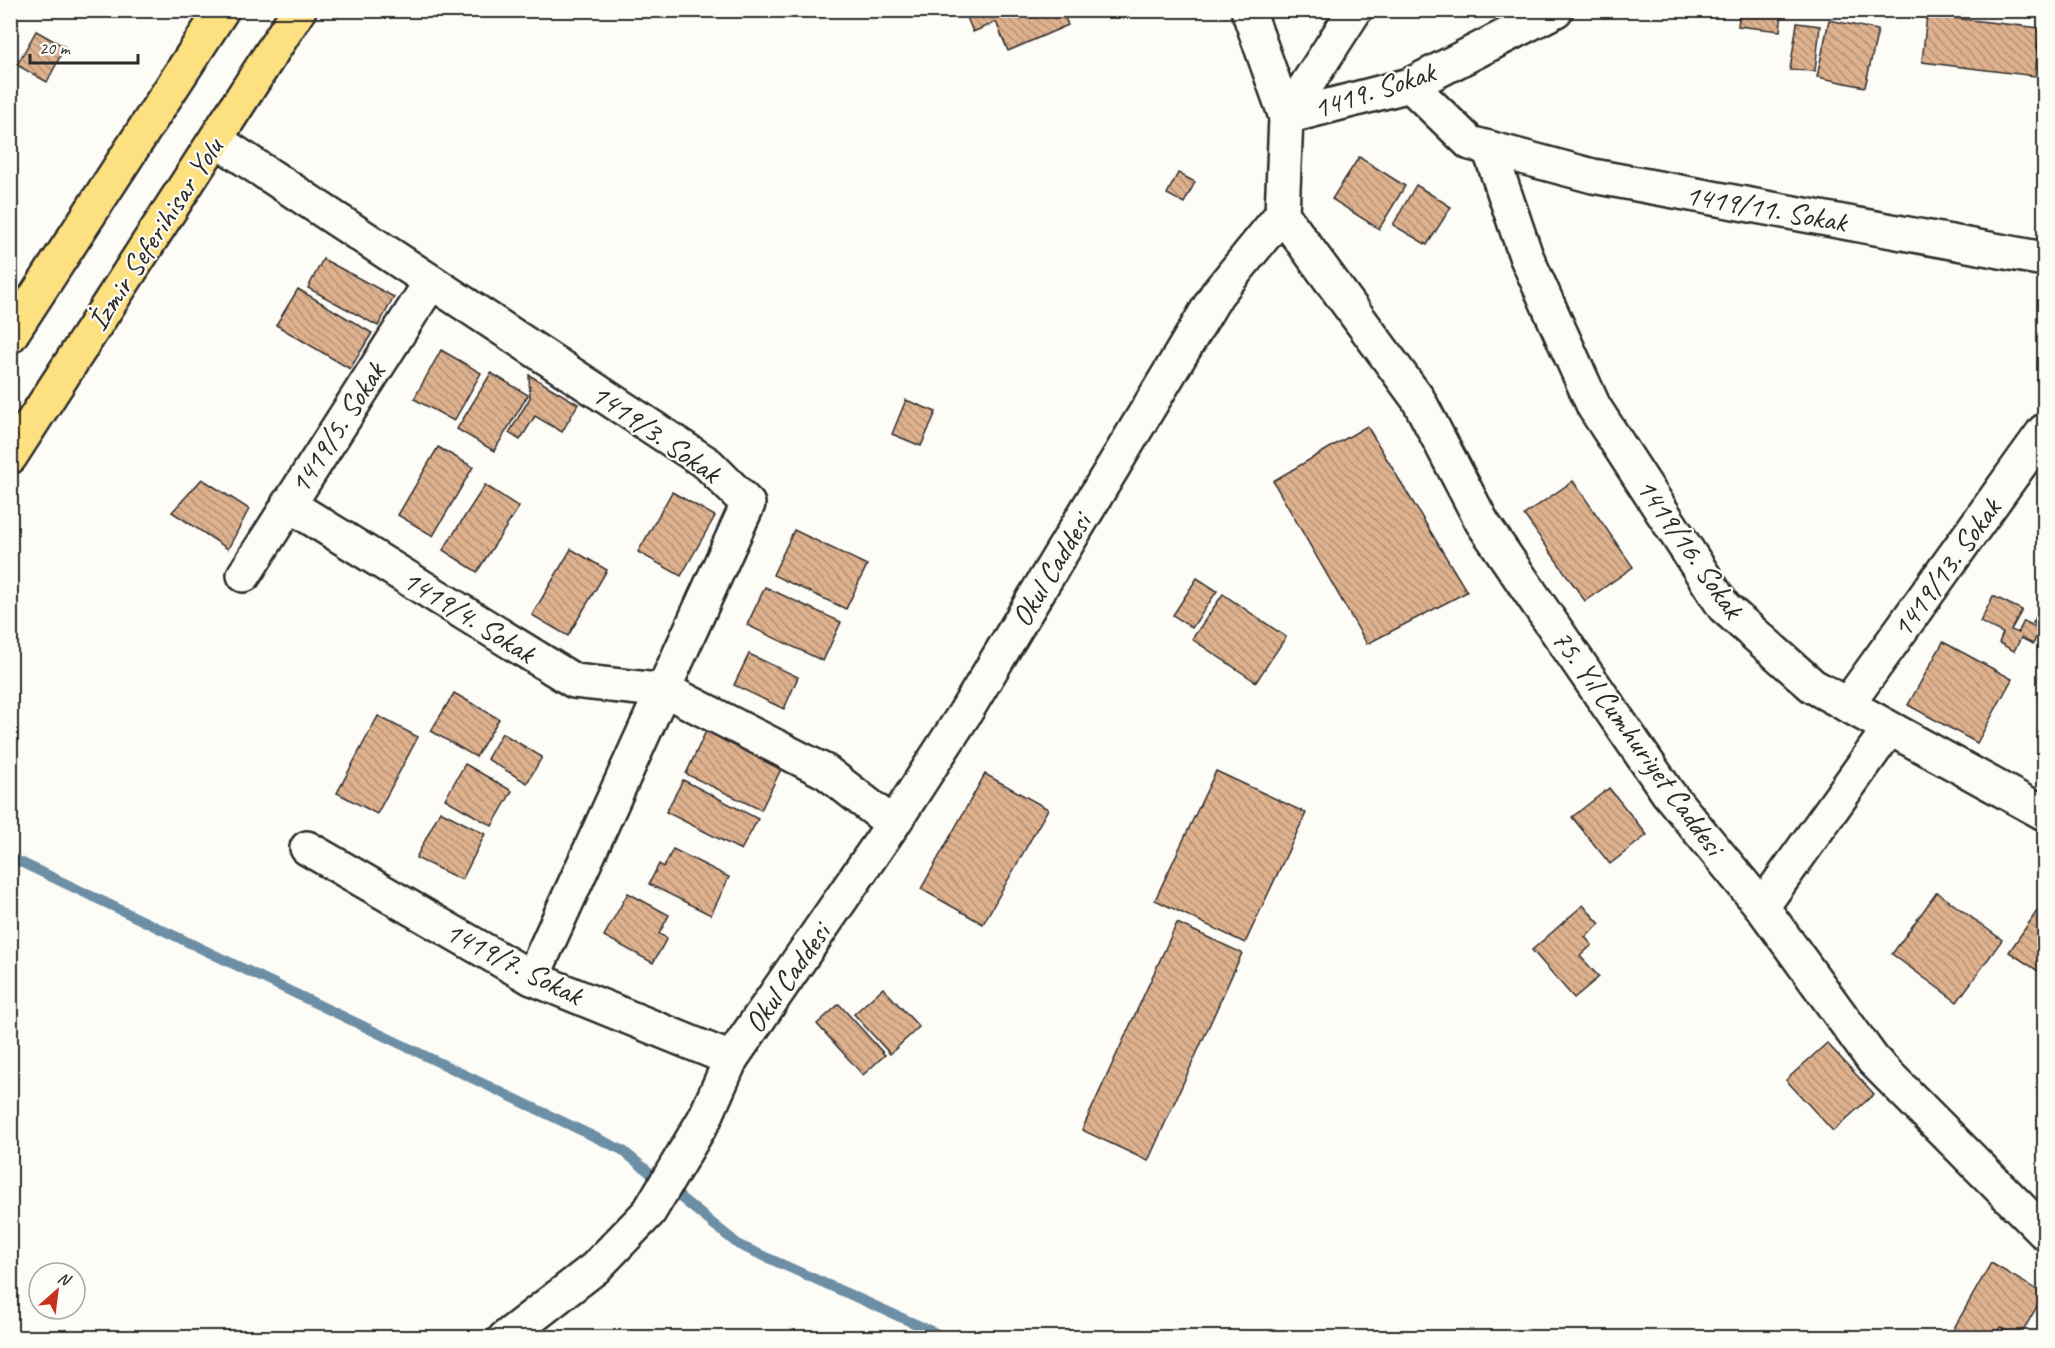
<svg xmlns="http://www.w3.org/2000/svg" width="2055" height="1348" font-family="Caveat,sans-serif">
  <defs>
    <pattern id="building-back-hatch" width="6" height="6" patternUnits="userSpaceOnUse" patternTransform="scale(1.5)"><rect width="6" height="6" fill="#dfb28f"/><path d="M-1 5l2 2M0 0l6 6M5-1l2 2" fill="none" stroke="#b59175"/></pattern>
  </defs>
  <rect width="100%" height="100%" fill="#fdfcf7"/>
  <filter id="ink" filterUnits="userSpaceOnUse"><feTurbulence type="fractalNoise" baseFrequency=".0167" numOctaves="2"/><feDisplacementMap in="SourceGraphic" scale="12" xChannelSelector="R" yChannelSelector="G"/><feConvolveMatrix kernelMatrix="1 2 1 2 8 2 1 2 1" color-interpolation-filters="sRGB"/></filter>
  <g filter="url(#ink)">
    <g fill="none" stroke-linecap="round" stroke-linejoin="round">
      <!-- stream -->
      <path stroke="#6c8fa5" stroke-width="10" d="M 10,857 L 622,1150 L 739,1245 L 947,1338"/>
    </g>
    <!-- building -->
    <g fill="url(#building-back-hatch)" stroke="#2b2b2b" stroke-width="1.5">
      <path d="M 964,10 L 1062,10 L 1068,25 L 1008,51 L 996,22 L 973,32 Z"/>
      <path d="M 1740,10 L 1782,12 L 1780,31 L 1738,26 Z"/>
      <path d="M 1927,15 L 2040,28 L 2035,76 L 1922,62 Z"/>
      <path d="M 1829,20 L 1878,30 L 1865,87 L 1817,77 Z"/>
      <path d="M 1797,23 L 1820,26 L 1815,71 L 1790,70 Z"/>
      <path d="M 36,31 L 65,47 L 47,82 L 17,65 Z"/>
      <path d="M 1359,157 L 1405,186 L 1379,229 L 1332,199 Z"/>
      <path d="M 1178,173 L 1195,182 L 1184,203 L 1167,194 Z"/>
      <path d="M 1416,185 L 1451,207 L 1427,245 L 1393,225 Z"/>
      <path d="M 323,259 L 394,297 L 378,326 L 308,288 Z"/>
      <path d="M 298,289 L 372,333 L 350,369 L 276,325 Z"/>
      <path d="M 441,350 L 481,373 L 454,421 L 414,399 Z"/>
      <path d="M 491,373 L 528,395 L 494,451 L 457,429 Z"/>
      <path d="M 529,375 L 578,404 L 562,432 L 535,416 L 520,440 L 509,433 L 530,398 Z"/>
      <path d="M 906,400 L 936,412 L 921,446 L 892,434 Z"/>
      <path d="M 1367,426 L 1467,592 L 1367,644 L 1273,481 Z"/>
      <path d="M 438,447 L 473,467 L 433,536 L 398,515 Z"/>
      <path d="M 202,479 L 249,509 L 228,549 L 172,512 Z"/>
      <path d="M 1573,481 L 1633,567 L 1585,601 L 1524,515 Z"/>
      <path d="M 485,485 L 519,507 L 477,572 L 443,550 Z"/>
      <path d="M 672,492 L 715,516 L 681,576 L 638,552 Z"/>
      <path d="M 794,530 L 867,565 L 846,609 L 773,575 Z"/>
      <path d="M 571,549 L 607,570 L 568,636 L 532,615 Z"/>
      <path d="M 1197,578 L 1217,591 L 1192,628 L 1173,615 Z"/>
      <path d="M 765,587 L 841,622 L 823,661 L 747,625 Z"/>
      <path d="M 1223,594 L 1286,637 L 1256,682 L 1192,639 Z"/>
      <path d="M 1993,596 L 2022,610 L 2011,630 L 2018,633 L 2024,621 L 2040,629 L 2033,644 L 2021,638 L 2014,651 L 1999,643 L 2003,633 L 1980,622 Z"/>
      <path d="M 2043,602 L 2044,603 L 2044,629 L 2033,623 Z"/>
      <path d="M 1943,642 L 2012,679 L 1977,743 L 1908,705 Z"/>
      <path d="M 749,654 L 798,677 L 784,709 L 734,685 Z"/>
      <path d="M 454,693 L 499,719 L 476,757 L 431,731 Z"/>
      <path d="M 378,716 L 418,737 L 377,814 L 337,793 Z"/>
      <path d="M 707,729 L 783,765 L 761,810 L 686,774 Z"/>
      <path d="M 502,733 L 542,757 L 527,783 L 487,759 Z"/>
      <path d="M 465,764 L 512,791 L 492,826 L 445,799 Z"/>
      <path d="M 1216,771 L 1306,813 L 1245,943 L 1155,900 Z"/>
      <path d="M 985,774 L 1048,809 L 983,924 L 921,889 Z"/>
      <path d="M 683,780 L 758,819 L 741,850 L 666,812 Z"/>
      <path d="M 1609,788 L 1647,835 L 1610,864 L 1572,817 Z"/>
      <path d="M 440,811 L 485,834 L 462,880 L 416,858 Z"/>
      <path d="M 673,849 L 729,877 L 711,915 L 649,884 L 659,864 L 664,867 Z"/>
      <path d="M 1937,892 L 2002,940 L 1957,1002 L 1892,954 Z"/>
      <path d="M 628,893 L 669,915 L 659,934 L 667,938 L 653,963 L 604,936 Z"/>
      <path d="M 2044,901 L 2044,961 L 2038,971 L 2009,952 Z"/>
      <path d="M 1583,905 L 1600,924 L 1585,937 L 1592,945 L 1580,956 L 1599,977 L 1574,998 L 1532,950 Z"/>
      <path d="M 1177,923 L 1242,953 L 1148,1161 L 1082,1130 Z"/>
      <path d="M 883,988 L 919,1027 L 890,1054 L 854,1014 Z"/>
      <path d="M 839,1004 L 885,1055 L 863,1075 L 817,1024 Z"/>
      <path d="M 1827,1043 L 1874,1094 L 1833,1131 L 1786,1080 Z"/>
      <path d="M 1991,1263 L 2044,1294 L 2019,1338 L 2000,1327 L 1994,1338 L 1967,1338 L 1953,1330 Z"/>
    </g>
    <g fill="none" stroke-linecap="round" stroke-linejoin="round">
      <!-- street casing -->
      <g stroke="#2b2b2b" stroke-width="38">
        <g id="street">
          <path d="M 1410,85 L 1470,143 L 1593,176 L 2044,259"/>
          <path d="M 1286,117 L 1410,85 L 1556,10"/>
          <path d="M 216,140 L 708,464 L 748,504 L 532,978"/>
          <path d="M 1489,148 L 1526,256 L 1594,407 L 1724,607 L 1813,686 L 2044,813"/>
          <path d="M 288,504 L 574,681 L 667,691 L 826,772 L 893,824"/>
          <path d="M 244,575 L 431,282"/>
          <path d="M 1847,705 L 2044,431"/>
          <path d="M 307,848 L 532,978 L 731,1059"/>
          <path d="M 1762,907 L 1889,729"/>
        </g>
      </g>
      <!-- secondary casing -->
      <g stroke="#2b2b2b" stroke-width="38">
        <g id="secondary">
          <path d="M 1248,10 L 1286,117"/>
          <path d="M 1282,214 L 1418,399 L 1482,522 L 1668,793 L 1762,907 L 1873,1060 L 2044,1232"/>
          <path d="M 505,1338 L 595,1268 L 649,1212 L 705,1118 L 731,1059 L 893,824 L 965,713 L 1217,294 L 1282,214 L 1286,117 L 1355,10"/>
        </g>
      </g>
      <!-- primary casing -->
      <g stroke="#2b2b2b" stroke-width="38">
        <g id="primary">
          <path d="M 10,336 L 222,10"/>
          <path d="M 10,457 L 299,10"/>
        </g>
      </g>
      <!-- street -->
      <use href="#street" stroke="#fdfcf7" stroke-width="33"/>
      <!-- secondary -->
      <use href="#secondary" stroke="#fdfcf7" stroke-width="33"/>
      <!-- primary -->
      <use href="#primary" stroke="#fde080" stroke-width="33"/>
    </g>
  </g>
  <g text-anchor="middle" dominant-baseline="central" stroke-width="4.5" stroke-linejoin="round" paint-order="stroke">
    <!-- street labels -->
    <g font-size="30" fill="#2b2b2b" stroke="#fdfcf7">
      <text transform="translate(1374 90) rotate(-18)">1419. Sokak</text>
      <text transform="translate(1766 208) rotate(10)">1419/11. Sokak</text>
      <text transform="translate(155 234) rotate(-57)">İzmir Seferihisar Yolu</text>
      <text transform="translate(337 428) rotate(-57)">1419/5. Sokak</text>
      <text transform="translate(656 433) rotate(35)">1419/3. Sokak</text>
      <text transform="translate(1690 548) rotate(55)">1419/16. Sokak</text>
      <text transform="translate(1946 568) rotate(-54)">1419/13. Sokak</text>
      <text transform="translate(1051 570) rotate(-59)">Okul Caddesi</text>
      <text transform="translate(469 616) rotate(32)">1419/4. Sokak</text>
      <text transform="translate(1638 742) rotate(54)">75. Yıl Cumhuriyet Caddesi</text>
      <text transform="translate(514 963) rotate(27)">1419/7. Sokak</text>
      <text transform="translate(787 978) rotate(-55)">Okul Caddesi</text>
    </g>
  </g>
  <!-- margin -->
  <rect width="2055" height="1348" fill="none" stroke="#fdfcf7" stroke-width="36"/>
  <rect x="18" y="18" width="2019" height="1312" fill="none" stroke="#2b2b2b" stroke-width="2" filter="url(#ink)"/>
  <!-- north arrow -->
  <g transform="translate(57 1291) rotate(28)"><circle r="28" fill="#fdfcf7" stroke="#a9a8a5" stroke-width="1.5"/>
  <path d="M0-4.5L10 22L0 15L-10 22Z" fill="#c8321e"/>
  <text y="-9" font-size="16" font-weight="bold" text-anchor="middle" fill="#2b2b2b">N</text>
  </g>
  <!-- scale -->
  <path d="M30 54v9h108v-9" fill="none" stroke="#2b2b2b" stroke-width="3"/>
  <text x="39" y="54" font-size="18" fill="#2b2b2b" stroke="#fdfcf7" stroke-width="4.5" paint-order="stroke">20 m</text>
</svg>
